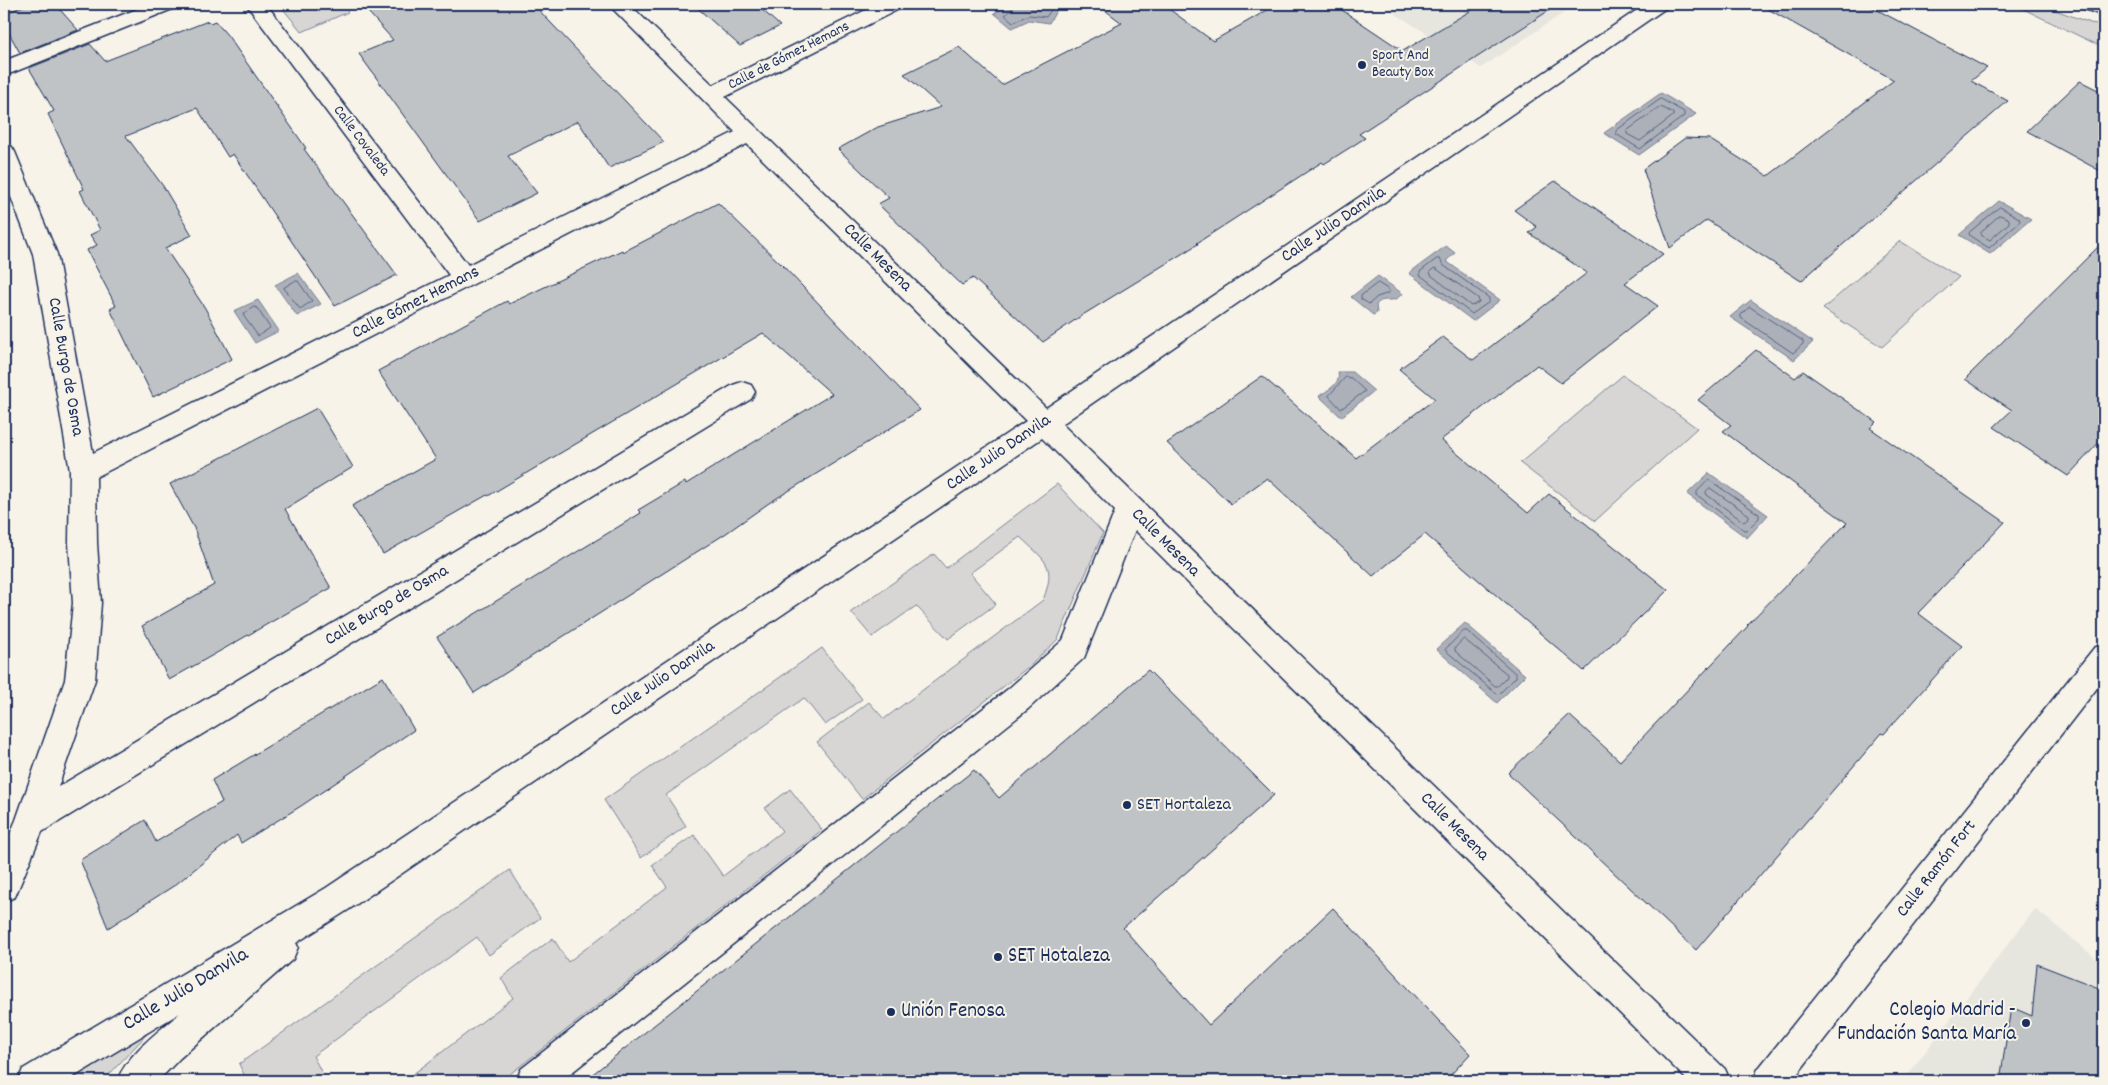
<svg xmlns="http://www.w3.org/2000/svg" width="2108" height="1085" font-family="Dekko,sans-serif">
  <rect width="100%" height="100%" fill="#f7f3e8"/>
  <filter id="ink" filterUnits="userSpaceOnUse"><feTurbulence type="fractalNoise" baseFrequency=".02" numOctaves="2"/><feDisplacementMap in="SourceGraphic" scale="10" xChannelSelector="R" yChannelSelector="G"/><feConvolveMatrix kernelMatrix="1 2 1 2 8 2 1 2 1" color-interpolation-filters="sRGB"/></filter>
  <g filter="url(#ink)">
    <!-- built -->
    <g fill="#e6e5de">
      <path d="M 1380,4 L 1577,4 L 1481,68 Z"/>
      <path d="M 2035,909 L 2104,965 L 2104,1081 L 1903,1081 Z"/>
    </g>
    <!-- green -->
    <g fill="#d7d6d4" stroke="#798299">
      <path d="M 279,4 L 341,4 L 348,12 L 302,32 Z"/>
      <path d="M 2013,4 L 2039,4 L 2104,28 L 2104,48 Z"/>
      <path d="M 1900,241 L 1959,277 L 1882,347 L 1823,309 Z"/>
      <path d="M 1623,375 L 1697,428 L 1595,521 L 1520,463 Z"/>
      <path d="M 1057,484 L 1103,533 L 1058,639 L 1032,664 L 862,799 L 817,742 L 869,702 L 884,719 L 1043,600 C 1057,564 1045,561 1020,537 L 970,573 L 996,604 L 948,639 L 916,606 L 872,637 L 851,612 L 934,554 L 946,568 Z"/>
      <path d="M 822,648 L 862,699 L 825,725 L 804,698 L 666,795 L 686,826 L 641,858 L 604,800 Z"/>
      <path d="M 790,789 L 822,830 L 501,1081 L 404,1081 L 513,998 L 501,978 L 553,938 L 568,962 L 667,887 L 652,865 L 694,835 L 723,876 L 782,831 L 765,808 Z"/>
      <path d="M 510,870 L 540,918 L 489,955 L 477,937 L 313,1056 L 324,1077 L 319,1081 L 247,1081 L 239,1064 Z"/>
      <path d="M 164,1016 L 103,1081 L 70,1081 Z"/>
    </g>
    <!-- water -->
    <g fill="#acb0b9" stroke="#727c95">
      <path d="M 1012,4 L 1052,4 L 1058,8 L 1049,23 L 1029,20 L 1012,28 L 994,13 Z"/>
      <path d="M 1661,93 L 1696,114 L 1639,155 L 1604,133 Z"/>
      <path d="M 1999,201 L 2031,219 L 1990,254 L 1959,235 Z"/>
      <path d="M 1446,246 L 1455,253 L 1446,261 L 1500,300 L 1473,321 L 1409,273 Z"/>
      <path d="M 298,273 L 321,304 L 297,316 L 275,285 Z"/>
      <path d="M 1378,276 L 1403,294 C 1400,295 1398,298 1396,299 C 1388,302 1382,297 1376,305 L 1377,313 L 1373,315 L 1351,297 Z"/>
      <path d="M 258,300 L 279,331 L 255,343 L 234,311 Z"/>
      <path d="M 1751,300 L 1813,342 L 1794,360 L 1730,317 Z"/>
      <path d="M 1338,372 L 1352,372 L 1374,391 L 1341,417 L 1319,396 C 1328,390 1341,384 1338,372 Z"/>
      <path d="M 1709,473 L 1768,515 L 1747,538 L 1687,494 Z"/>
      <path d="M 1465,623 L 1525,675 L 1497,703 L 1436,649 Z"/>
    </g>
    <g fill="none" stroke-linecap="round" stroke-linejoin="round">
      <!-- shore -->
      <g stroke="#556382" stroke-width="1">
        <path d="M 1013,4 L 1012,9 L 1005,15 L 1013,22 L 1029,15 L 1046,17 L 1051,10 L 1050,4"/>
        <path d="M 1661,99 L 1684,112 L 1684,116 L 1640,149 L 1616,134 L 1616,131 Z"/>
        <path d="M 1661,107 L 1673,113 L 1673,116 L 1640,141 L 1627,134 L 1627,131 Z"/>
        <path d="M 2000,207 L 2019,218 L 2020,221 L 1989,248 L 1970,236 L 1969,233 Z"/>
        <path d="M 2000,215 L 2009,219 L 2009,223 L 1990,240 L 1981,235 L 1981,232 Z"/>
        <path d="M 1437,259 L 1440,259 L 1443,265 L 1489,298 L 1489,302 L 1472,314 L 1420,275 L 1420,272 Z"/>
        <path d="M 1435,268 L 1478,298 L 1479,302 L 1471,306 L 1431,275 L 1430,272 Z"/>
        <path d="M 295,281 L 298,281 L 312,301 L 300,309 L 284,288 Z"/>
        <path d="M 1378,283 L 1389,290 L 1389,293 L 1377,297 L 1369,304 L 1361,299 L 1361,296 Z"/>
        <path d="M 254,307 L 257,308 L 270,328 L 258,336 L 243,315 Z"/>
        <path d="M 1750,307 L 1803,341 L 1803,344 L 1793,353 L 1741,318 L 1741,315 Z"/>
        <path d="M 1346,377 L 1351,378 L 1365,391 L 1341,409 L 1329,396 Z"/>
        <path d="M 1709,480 L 1759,514 L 1759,518 L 1747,530 L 1744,530 L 1697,495 L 1697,492 Z"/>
        <path d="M 1710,488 L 1749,515 L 1749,518 L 1744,522 L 1707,495 L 1706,492 Z"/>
        <path d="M 1464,631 L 1467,631 L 1516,674 L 1516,677 L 1498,695 L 1445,650 Z"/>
        <path d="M 1464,639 L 1507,674 L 1507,677 L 1498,686 L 1495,686 L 1455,651 L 1455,648 Z"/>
      </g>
    </g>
    <!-- building -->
    <g fill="#c0c3c5" stroke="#1b2f5e">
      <path d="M 28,4 L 55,4 L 78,30 L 20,53 L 4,24 L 4,14 Z"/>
      <path d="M 361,4 L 533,4 L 664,142 L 609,168 L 578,121 L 508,156 L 537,193 L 480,221 L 359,54 L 393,40 Z"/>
      <path d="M 693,4 L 756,4 L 780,26 L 740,46 Z"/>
      <path d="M 1097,4 L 1162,4 L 1213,41 L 1278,4 L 1333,4 L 1403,51 L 1482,4 L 1559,4 L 1359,134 L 1365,138 L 1324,164 L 1322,162 L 1197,243 L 1198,244 L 1081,316 L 1043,342 L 973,278 L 962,285 L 878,204 L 889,198 L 838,149 L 878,127 L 941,107 L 904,74 L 959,47 L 1002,85 L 1122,23 Z"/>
      <path d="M 1759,4 L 1866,4 L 1987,68 L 1971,81 L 2008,101 L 1801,281 L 1707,220 L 1670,248 L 1643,169 L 1685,138 L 1709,139 L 1768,176 L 1894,80 Z"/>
      <path d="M 208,21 L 210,23 L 215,21 L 228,36 L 306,148 L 304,149 L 397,275 L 335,306 L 233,154 L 228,157 L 197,108 L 126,136 L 163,186 L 192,235 L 165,248 L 205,308 L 232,359 L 153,397 L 110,309 L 116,306 L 87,250 L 97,245 L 90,235 L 100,230 L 80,191 L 84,189 L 48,114 L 54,111 L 29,68 L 90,44 L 105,61 Z"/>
      <path d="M 2080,81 L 2104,93 L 2104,173 L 2027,131 Z"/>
      <path d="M 1555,181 L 1663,254 L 1625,283 L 1658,306 L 1561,383 L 1537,365 L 1441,440 L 1528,513 L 1549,494 L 1668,590 L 1584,671 L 1425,534 L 1373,576 L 1267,478 L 1231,504 L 1167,443 L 1262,376 L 1356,458 L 1435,399 L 1399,369 L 1443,337 L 1473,360 L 1587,273 L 1529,233 L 1537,227 L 1514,210 Z"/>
      <path d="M 718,203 L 783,266 L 920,410 L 769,503 L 725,534 L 474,693 L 437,637 L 641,513 L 638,510 L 685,482 L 686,484 L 832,394 L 763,333 L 488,496 L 487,495 L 383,554 L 352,506 L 436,459 L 378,371 L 507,301 L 509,304 L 622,250 L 623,252 Z"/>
      <path d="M 2104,241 L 2104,437 L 2068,476 L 1994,427 L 2012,410 L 1965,379 Z"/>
      <path d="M 1756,350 L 1795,378 L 1803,371 L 1876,422 L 1870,428 L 2005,522 L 1918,613 L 1962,646 L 1884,734 L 1882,733 L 1696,950 L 1508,773 L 1569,715 L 1620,761 L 1748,626 L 1747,625 L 1847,523 L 1723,431 L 1731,425 L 1698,400 Z"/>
      <path d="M 317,408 L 353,467 L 285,509 L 331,588 L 169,680 L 142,626 L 214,585 L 194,528 L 170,484 Z"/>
      <path d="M 1148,670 L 1274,795 L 1123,928 L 1209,1025 L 1333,908 L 1470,1054 L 1445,1081 L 584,1081 L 974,770 L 999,798 Z"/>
      <path d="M 383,677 L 414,730 L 301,806 L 241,843 L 237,835 L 175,885 L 108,928 L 80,860 L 145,820 L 156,842 L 222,802 L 212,780 Z"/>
      <path d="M 2037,964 L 2104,990 L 2104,1081 L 2000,1081 L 2011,1007 L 2032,1016 Z"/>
    </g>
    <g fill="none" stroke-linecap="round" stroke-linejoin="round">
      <!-- minor casing -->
      <g stroke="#1b2f5e" stroke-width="3">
        <g id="minor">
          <path d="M 150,4 L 178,4 L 175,8 L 4,76 L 4,61 Z"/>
          <path d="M 246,4 L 266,4 L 468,265 L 735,132 L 608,4 L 629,4 L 713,85 L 878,4 L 904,4 L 901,8 L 725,97 L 1046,408 L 1646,4 L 1669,4 L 1666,8 L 1062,424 L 1725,1069 L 1730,1081 L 1688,1081 L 1135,530 L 1084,658 L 1028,709 L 561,1081 L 516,1081 L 521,1069 L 1008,689 L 1063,640 L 1115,511 L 1042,438 L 348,910 L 296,943 L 298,947 L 293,959 L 180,1058 L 158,1081 L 117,1081 C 128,1053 158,1032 180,1013 L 67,1081 L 18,1081 L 23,1069 L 326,888 L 1026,421 L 747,144 L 96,477 L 97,543 L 101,603 L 95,680 L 58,787 L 733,385 L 742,382 L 751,385 L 755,392 L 751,399 L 42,832 L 15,897 L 4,902 L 4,848 L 16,820 L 65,680 L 73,603 L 69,543 L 70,471 L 33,254 L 4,179 L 4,144 L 12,147 L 15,152 L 57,254 L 93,453 L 449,275 Z"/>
          <path d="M 2104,644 L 2104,679 L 1792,1081 L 1753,1081 L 1758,1069 L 2094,648 Z"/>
        </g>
      </g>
      <!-- major casing -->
      <g stroke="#1b2f5e" stroke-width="3">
        <path id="major" d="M 2079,4 L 2104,4 L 2104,16 L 2082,8 Z"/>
      </g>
      <!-- minor -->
      <use href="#minor" fill="#f7f3e8" fill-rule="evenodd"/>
      <!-- major -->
      <use href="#major" fill="#f7f3e8" fill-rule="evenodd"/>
    </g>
  </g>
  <!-- markers -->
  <g fill="#1b2f5e" stroke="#f7f3e8" stroke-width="2">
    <circle cx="1362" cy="65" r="5"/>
    <circle cx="1127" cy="805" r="5"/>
    <circle cx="998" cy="957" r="5"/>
    <circle cx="891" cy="1012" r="5"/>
    <circle cx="2026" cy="1023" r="5"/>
  </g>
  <g text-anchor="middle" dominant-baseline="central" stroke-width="4" stroke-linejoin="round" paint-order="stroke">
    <!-- far-street labels -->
    <g font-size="15" fill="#1b2f5e" stroke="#f7f3e8">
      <text transform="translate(789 56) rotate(-27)">Calle de Gómez Hemans</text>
      <text transform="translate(361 141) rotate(53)">Calle Covaleda</text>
    </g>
    <!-- far-poi labels -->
    <g font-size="15" fill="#1b2f5e" stroke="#f7f3e8" text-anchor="start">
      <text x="1372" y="56">Sport And<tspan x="1372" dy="17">Beauty Box</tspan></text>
    </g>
    <!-- street labels -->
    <g font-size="18" fill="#1b2f5e" stroke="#f7f3e8">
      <text transform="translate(1334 225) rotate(-34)">Calle Julio Danvila</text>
      <text transform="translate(877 258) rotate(45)">Calle Mesena</text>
      <text transform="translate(416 303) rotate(-27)">Calle Gómez Hemans</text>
      <text transform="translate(65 367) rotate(80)">Calle Burgo de Osma</text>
      <text transform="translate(999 453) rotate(-34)">Calle Julio Danvila</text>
      <text transform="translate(1165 543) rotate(45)">Calle Mesena</text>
      <text transform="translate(387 606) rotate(-31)">Calle Burgo de Osma</text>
      <text transform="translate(663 679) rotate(-34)">Calle Julio Danvila</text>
      <text transform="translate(1454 827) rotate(45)">Calle Mesena</text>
      <text transform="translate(1937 869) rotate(-52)">Calle Ramón Fort</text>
    </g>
    <!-- poi labels -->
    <g font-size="18" fill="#1b2f5e" stroke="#f7f3e8" text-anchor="start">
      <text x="1137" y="805">SET Hortaleza</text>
    </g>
    <!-- near-poi labels -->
    <g font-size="21" fill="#1b2f5e" stroke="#f7f3e8" text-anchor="start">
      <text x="1008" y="957">SET Hotaleza</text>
      <text x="2016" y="1011" text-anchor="end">Colegio Madrid -<tspan x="2016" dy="24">Fundación Santa María</tspan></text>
      <text x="901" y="1012">Unión Fenosa</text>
    </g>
    <!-- near-street labels -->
    <g font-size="21" fill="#1b2f5e" stroke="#f7f3e8">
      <text transform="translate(186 990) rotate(-31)">Calle Julio Danvila</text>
    </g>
  </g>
  <!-- margin -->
  <rect width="2108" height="1085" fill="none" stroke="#f7f3e8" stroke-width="20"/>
  <rect x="10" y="10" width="2088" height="1065" fill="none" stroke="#1b2f5e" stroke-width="2" filter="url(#ink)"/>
</svg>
